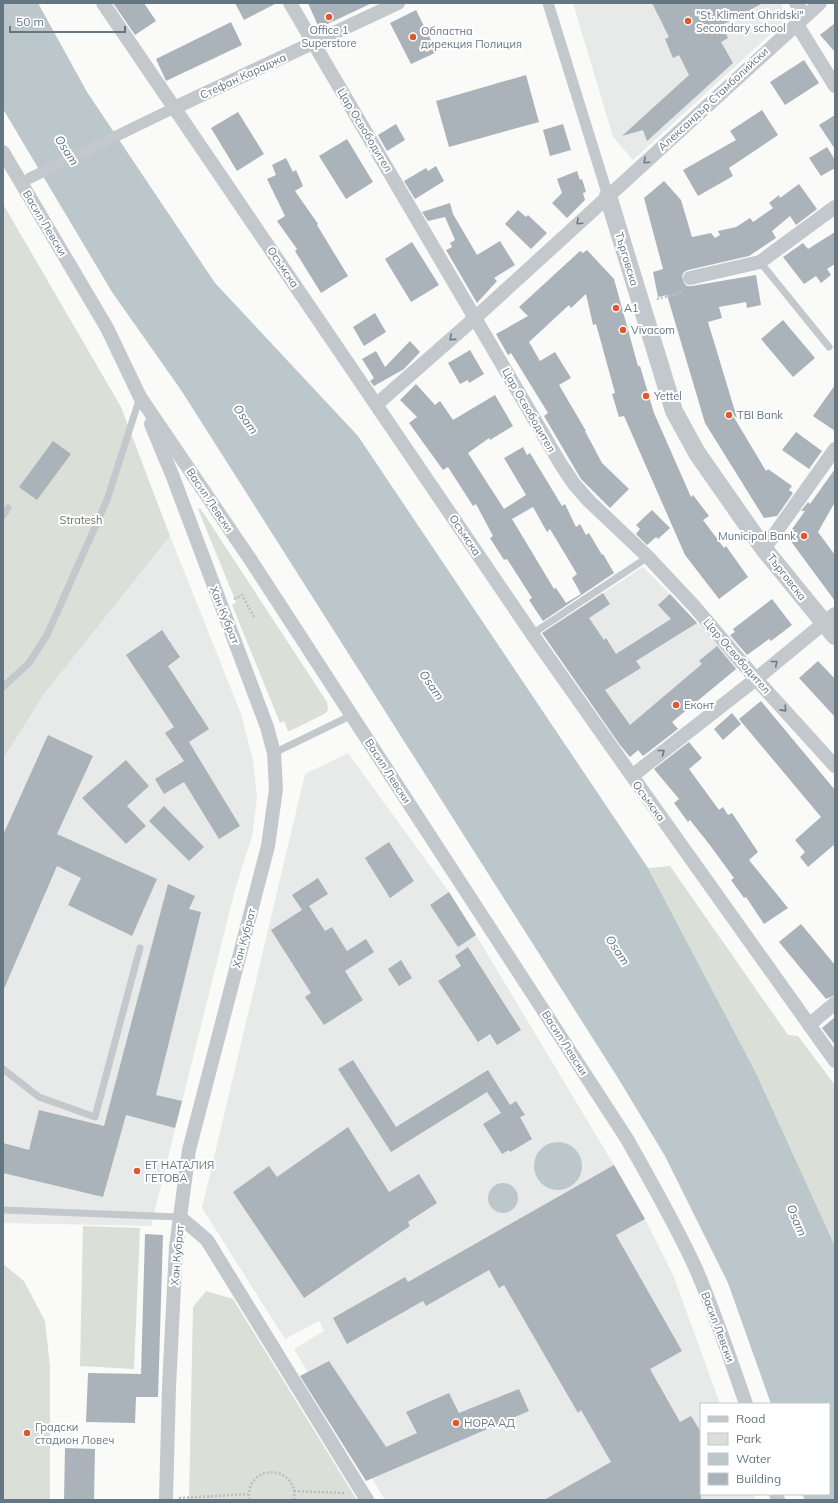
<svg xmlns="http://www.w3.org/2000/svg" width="838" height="1503" font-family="Mulish,sans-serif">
  <rect width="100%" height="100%" fill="#fafaf8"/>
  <!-- built -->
  <g fill="#e8e9e9">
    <path d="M 573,3 L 780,3 L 789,17 L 633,160 L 613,137 Z"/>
    <path d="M 170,536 L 241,714 L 253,760 L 257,798 L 252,836 L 235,890 L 151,1226 L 3,1223 L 3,759 L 44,694 Z"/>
    <path d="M 643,567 L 719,645 L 738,667 L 630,757 L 618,742 L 542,633 Z"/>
    <path d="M 348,753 L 449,892 L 476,935 L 614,1165 L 645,1219 L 674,1277 L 720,1404 L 701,1404 L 701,1494 L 753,1494 L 755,1500 L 385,1500 L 294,1349 L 324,1331 L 319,1321 L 285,1339 L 202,1208 L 305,774 Z"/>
  </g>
  <!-- green -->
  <g fill="#dadfd7">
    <path d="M 3,204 L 121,407 L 170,536 L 44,694 L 3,759 Z"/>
    <path d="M 200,508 L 327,702 L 328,710 L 326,713 L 290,731 L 288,731 L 284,721 L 280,723 L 232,605 L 236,602 L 198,509 Z"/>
    <path d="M 670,866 L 788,1035 L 798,1036 L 835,1085 L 835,1246 L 755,1071 L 648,868 Z"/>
    <path d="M 83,1226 L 140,1228 L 134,1369 L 80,1366 Z"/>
    <path d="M 3,1264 L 24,1281 L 45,1321 L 50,1366 L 50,1500 L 3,1500 Z"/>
    <path d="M 206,1291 L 233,1299 L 357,1500 L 189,1500 L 193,1307 Z"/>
  </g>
  <!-- water -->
  <g fill="#bbc7cb">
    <path d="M 3,3 L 38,3 L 87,92 L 215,283 L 358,436 L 648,868 L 755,1071 L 835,1246 L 835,1500 L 805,1500 L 802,1494 L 829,1494 L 829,1404 L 771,1404 L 728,1283 L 665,1156 L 618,1078 L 181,390 L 112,292 L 3,109 Z"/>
    <circle cx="558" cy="1166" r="24"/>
    <circle cx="503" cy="1198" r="15"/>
  </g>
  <!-- building -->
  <g fill="#aab3b9" fill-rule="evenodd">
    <path d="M 113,3 L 144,3 L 156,21 L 135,35 Z"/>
    <path d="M 235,3 L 277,3 L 244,20 Z"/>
    <path d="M 308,3 L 372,3 L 319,28 Z"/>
    <path d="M 652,3 L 763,3 L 722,25 L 728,38 L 721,42 L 733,63 L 647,141 L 643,130 L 622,136 L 689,75 L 679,55 L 673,58 L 665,39 L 669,37 Z"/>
    <path d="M 416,10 L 437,52 L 411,64 L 390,23 Z"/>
    <path d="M 231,22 L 242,45 L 166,81 L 156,59 Z"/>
    <path d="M 835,23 L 835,52 L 820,35 Z"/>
    <path d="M 804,60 L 819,83 L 785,105 L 770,82 Z"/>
    <path d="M 526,75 L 539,122 L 449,147 L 436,101 Z"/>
    <path d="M 762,110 L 778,135 L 729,168 L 733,176 L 698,196 L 683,170 L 736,140 L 730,131 Z"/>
    <path d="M 238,112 L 264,154 L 237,171 L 211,128 Z"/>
    <path d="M 835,115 L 835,149 L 819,125 Z"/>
    <path d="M 396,124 L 405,140 L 387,151 L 378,135 Z"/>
    <path d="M 563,124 L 571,150 L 550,156 L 543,130 Z"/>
    <path d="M 347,139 L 373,182 L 346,199 L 319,156 Z"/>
    <path d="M 827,147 L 835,160 L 835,168 L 821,176 L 809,158 Z"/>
    <path d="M 286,158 L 293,172 L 296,170 L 303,186 L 295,191 L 318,224 L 317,225 L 348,276 L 321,293 L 295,251 L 297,249 L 277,221 L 285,216 L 267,179 L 276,175 L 272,165 Z"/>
    <path d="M 436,166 L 444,181 L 415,199 L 404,181 L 426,168 L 428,171 Z"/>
    <path d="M 577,171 L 580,180 L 582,179 L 586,192 L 583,193 L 585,200 L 567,218 L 552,203 L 562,193 L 557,179 Z"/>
    <path d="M 664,181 L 681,200 L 692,237 L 711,233 L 715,238 L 720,235 L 718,231 L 736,227 L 750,218 L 753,222 L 773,208 L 769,203 L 779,195 L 780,198 L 799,184 L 817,209 L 796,225 L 790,216 L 772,231 L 776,238 L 749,256 L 688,270 L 684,272 L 682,276 L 684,283 L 687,286 L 692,286 L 756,275 L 761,305 L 747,308 L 746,302 L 719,307 L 722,318 L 708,322 L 737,418 L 732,414 L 766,471 L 768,469 L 792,486 L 789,490 L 793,493 L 777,516 L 764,518 L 705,423 L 667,295 L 658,297 L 653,272 L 663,269 L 644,198 Z"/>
    <path d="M 450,203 L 453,214 L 477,255 L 500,241 L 515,265 L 494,278 L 497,281 L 477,303 L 446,250 L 452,247 L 450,243 L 455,240 L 445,217 L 428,221 L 422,212 Z"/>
    <path d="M 518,210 L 526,217 L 528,215 L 547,233 L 531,249 L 505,224 Z"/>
    <path d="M 835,232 L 835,264 L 827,269 L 831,275 L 821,283 L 816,276 L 804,284 L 783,257 L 803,243 L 808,249 Z"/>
    <path d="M 412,242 L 439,285 L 411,302 L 385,259 Z"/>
    <path d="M 587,250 L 614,279 L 638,366 L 640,366 L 654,413 L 691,497 L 693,495 L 709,516 L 703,520 L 724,548 L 726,546 L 748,577 L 719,599 L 685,555 L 624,416 L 619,417 L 612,394 L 615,393 L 596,324 L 593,325 L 586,294 L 571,308 L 569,305 L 529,342 L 540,361 L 555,352 L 571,378 L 559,385 L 586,431 L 585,431 L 602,463 L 629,489 L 610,508 L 581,479 L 544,416 L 548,413 L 511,353 L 508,355 L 496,334 L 528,316 L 519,307 L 580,251 L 583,253 Z"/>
    <path d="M 375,313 L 386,332 L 364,346 L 353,327 Z"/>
    <path d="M 783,320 L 815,358 L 793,377 L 761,339 Z"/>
    <path d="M 410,341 L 420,352 L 404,369 L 374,386 L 370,381 L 374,378 L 362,359 L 376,351 L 385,367 Z"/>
    <path d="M 470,350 L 484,374 L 469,383 L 468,380 L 460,384 L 448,363 Z"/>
    <path d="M 416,384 L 435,405 L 440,401 L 453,420 L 495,395 L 513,426 L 490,440 L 489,438 L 468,453 L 504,509 L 526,495 L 504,458 L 523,447 L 527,455 L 530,453 L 562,506 L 565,504 L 576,527 L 580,524 L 586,535 L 589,533 L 602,555 L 603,554 L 614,573 L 543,621 L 529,600 L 532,598 L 507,559 L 504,560 L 490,538 L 493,536 L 476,504 L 473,506 L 448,467 L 443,470 L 409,423 L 417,417 L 400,400 ZM 533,507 L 547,532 L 550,529 L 577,574 L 572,578 L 581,594 L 566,603 L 556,588 L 554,589 L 512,519 Z"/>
    <path d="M 835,385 L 835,431 L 813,416 Z"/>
    <path d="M 796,432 L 822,451 L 809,469 L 782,450 Z"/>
    <path d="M 53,441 L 71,454 L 37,500 L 19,487 Z"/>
    <path d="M 835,469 L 835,502 L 818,532 L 835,555 L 835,601 L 787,536 L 805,511 L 801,511 L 808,502 L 810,504 Z"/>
    <path d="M 652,510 L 670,528 L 658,539 L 656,537 L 647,545 L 636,534 L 640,529 L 636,525 Z"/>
    <path d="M 603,593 L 610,604 L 589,618 L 604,640 L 606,638 L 616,654 L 671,619 L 658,605 L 670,594 L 697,623 L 636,661 L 641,668 L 605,690 L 630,725 L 702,664 L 699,661 L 717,646 L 736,669 L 672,722 L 678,729 L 643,756 L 638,750 L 630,757 L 620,745 L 542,633 Z"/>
    <path d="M 772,599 L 792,625 L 771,641 L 769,639 L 747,655 L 730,635 L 735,632 L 733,629 Z"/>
    <path d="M 162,630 L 180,657 L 168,666 L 209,729 L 189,742 L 240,826 L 219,839 L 184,782 L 164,794 L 155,779 L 184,761 L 165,733 L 174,727 L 126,655 Z"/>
    <path d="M 818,661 L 835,679 L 835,717 L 799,678 Z"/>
    <path d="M 761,701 L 835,790 L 835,844 L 808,867 L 800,857 L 805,852 L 795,840 L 821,817 L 739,719 Z"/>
    <path d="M 732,713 L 741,724 L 723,740 L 714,729 Z"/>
    <path d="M 48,735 L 93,756 L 57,834 L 157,879 L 132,936 L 68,905 L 81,878 L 57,866 L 3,991 L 3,835 Z"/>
    <path d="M 689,742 L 702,758 L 689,769 L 719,810 L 723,807 L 728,815 L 732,813 L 758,852 L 749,860 L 788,908 L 764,924 L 746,897 L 744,898 L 731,880 L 734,878 L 709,844 L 690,820 L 688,822 L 674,803 L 679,799 L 654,769 Z"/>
    <path d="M 126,760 L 149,786 L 127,806 L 146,826 L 126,844 L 82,798 Z"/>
    <path d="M 164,806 L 204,847 L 189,861 L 149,821 Z"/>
    <path d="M 389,842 L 414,881 L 390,898 L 365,858 Z"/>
    <path d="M 318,878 L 328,894 L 309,906 L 325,931 L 332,927 L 347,951 L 366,939 L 374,952 L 345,971 L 363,1000 L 324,1025 L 305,997 L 311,993 L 271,930 L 302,910 L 292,895 Z"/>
    <path d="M 168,884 L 195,896 L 189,909 L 201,912 L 156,1095 L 182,1101 L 175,1128 L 126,1115 L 103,1197 L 3,1173 L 3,1143 L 29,1150 L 39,1110 L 104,1126 Z"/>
    <path d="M 449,892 L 476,935 L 458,947 L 430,905 Z"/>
    <path d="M 801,924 L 835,965 L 835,995 L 826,999 L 779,942 Z"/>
    <path d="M 468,947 L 521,1030 L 497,1045 L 490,1034 L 478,1042 L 438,981 L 461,966 L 455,956 Z"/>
    <path d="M 401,960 L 412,978 L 399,986 L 388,969 Z"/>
    <path d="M 835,1017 L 835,1045 L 822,1028 Z"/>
    <path d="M 353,1060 L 396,1127 L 488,1070 L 510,1105 L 516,1101 L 525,1115 L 520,1117 L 532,1139 L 510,1152 L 509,1150 L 502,1154 L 483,1124 L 501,1113 L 487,1092 L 391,1152 L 338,1069 Z"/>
    <path d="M 348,1127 L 389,1192 L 419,1174 L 437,1203 L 408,1222 L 410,1226 L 304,1298 L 233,1192 L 269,1166 L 277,1177 Z"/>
    <path d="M 614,1165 L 645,1219 L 616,1235 L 682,1351 L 650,1369 L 680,1422 L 691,1416 L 701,1432 L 701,1500 L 544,1500 L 611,1462 L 581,1410 L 578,1413 L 504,1285 L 499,1288 L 489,1270 L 426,1306 L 423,1301 L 347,1344 L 333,1318 L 405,1277 L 408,1282 Z"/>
    <path d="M 145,1234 L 163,1235 L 158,1397 L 136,1397 L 135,1423 L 86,1422 L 88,1373 L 141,1374 Z"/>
    <path d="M 329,1361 L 386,1447 L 417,1433 L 406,1412 L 449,1393 L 459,1413 L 519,1389 L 529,1411 L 366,1481 L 300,1376 Z"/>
    <path d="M 65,1448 L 95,1449 L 94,1500 L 64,1500 Z"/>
  </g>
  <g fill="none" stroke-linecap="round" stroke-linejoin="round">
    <!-- path -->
    <g stroke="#bbbfc2" stroke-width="2.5" stroke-dasharray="2 2" stroke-linecap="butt">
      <path d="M 657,299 L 680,293 L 683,289"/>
      <path d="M 234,599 L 242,595 L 254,617"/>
      <path d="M 294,1491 L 346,1493"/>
      <path d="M 208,1496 L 210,1500"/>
      <path d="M 179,1498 L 248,1494"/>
      <path d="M 249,1500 C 245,1462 299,1464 294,1500"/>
    </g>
    <!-- service -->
    <g stroke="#c3c8cc" stroke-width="7">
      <path d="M 760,262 L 829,347"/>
      <path d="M 3,516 L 8,508"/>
      <path d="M 532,634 L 648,557"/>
      <path d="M 3,687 L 29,663 L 47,635 L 107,500 L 140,397"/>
      <path d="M 274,753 L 352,715"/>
      <path d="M 3,1069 L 39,1097 L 95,1117 L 140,948"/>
      <path d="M 3,1210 L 180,1217"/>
    </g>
    <!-- pedestrian -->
    <g stroke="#c3c8cc" stroke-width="11">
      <path d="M 548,3 L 608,196"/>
      <path d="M 30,178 L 174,108"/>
    </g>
    <!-- minor -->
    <g stroke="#c3c8cc" stroke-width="14">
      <path d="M 103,3 L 532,634 L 632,776 L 835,1061"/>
      <path d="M 290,3 L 560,463 L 574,484 L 589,501 L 648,557 L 694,606 L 756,679 L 835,766"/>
      <path d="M 796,3 L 805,16"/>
      <path d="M 796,23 L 835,86"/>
      <path d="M 174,108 L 398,3"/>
      <path d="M 3,152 L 107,328 L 140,397 L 250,559 L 627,1139 C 651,1182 676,1225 696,1269 C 715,1313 730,1358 746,1404"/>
      <path d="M 690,278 L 760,262 L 835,207"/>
      <path d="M 377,404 L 475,318 L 820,3"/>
      <path d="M 151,424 L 173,477 L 267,727 L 274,753 L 276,789 L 268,846 L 189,1150 L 176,1247 L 169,1387 L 166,1500"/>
      <path d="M 764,549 L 835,449"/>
      <path d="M 632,776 L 756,679 L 835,614"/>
      <path d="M 809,1025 L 835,1003"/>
      <path d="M 180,1217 L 207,1240 L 367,1500"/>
      <path d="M 776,1494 L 778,1500"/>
    </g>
    <!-- tertiary -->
    <path stroke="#c3c8cc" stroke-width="18" d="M 608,196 L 674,411 L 697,453 L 764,549 L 835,636"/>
  </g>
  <!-- one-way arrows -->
  <defs><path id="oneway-chevron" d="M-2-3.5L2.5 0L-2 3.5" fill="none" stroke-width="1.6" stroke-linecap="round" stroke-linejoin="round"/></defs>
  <g stroke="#6a7a87">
    <use href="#oneway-chevron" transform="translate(646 161) rotate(137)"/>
    <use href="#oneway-chevron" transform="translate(579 222) rotate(137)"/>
    <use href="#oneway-chevron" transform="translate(452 338) rotate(139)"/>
    <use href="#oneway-chevron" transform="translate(775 663) rotate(-39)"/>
    <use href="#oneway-chevron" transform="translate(784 709) rotate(48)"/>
    <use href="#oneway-chevron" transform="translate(662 752) rotate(-38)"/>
  </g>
  <!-- markers -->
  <g fill="#e4572e" stroke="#fff" stroke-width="1.5">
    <circle cx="329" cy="17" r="4"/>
    <circle cx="688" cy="21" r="4"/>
    <circle cx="413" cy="37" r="4"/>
    <circle cx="616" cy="308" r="4"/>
    <circle cx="623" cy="330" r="4"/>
    <circle cx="646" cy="396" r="4"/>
    <circle cx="729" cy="415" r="4"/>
    <circle cx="804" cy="536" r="4"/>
    <circle cx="676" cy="705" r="4"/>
    <circle cx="137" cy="1171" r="4"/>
    <circle cx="456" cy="1423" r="4"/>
    <circle cx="27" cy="1433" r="4"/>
  </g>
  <g text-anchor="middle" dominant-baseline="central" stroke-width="4" stroke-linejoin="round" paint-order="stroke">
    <!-- poi labels -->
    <g font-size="11" fill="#657683" stroke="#fff" text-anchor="start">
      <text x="696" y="15">"St. Kliment Ohridski"<tspan x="696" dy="13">Secondary school</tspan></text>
      <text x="329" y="30" text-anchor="middle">Office 1<tspan x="329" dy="13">Superstore</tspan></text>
      <text x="421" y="31">Областна<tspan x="421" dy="13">дирекция Полиция</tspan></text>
      <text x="624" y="308">A1</text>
      <text x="631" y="330">Vivacom</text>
      <text x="654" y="396">Yettel</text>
      <text x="737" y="415">TBI Bank</text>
      <text x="796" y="536" text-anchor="end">Municipal Bank</text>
      <text x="684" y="705">Еконт</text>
      <text x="145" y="1165">ЕТ НАТАЛИЯ<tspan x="145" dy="13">ГЕТОВА</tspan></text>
      <text x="464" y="1423">НОРА АД</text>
      <text x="35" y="1427">Градски<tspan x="35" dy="13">стадион Ловеч</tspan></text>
    </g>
    <!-- street labels -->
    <g font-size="11" fill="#657683" stroke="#fff">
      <text transform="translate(243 76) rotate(-25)">Стефан Караджа</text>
      <text transform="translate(713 99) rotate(-43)">Александър Стамболийски</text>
      <text transform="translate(365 130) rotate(59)">Цар Освободител</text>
      <text transform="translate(45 223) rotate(59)">Васил Левски</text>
      <text transform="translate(627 259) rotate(73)">Търговска</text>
      <text transform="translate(283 267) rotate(56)">Осъмска</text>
      <text transform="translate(529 410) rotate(60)">Цар Освободител</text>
      <text transform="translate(210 500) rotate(56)">Васил Левски</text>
      <text transform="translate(465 535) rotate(56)">Осъмска</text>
      <text transform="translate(787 577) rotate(52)">Търговска</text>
      <text transform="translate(225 615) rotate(68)">Хан Кубрат</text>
      <text transform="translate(737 656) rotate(49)">Цар Освободител</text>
      <text transform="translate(388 771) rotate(57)">Васил Левски</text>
      <text transform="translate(649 801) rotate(54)">Осъмска</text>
      <text transform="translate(244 938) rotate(-75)">Хан Кубрат</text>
      <text transform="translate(565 1043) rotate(57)">Васил Левски</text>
      <text transform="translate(177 1255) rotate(-85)">Хан Кубрат</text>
      <text transform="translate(718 1327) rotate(69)">Васил Левски</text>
    </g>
    <!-- park labels -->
    <g font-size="11" fill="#687a64" stroke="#fff">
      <text x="81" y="520">Stratesh</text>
    </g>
    <!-- water labels -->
    <g font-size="12" font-style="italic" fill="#60757c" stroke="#fff">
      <text transform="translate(67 150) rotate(57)">Osam</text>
      <text transform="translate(246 419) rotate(55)">Osam</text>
      <text transform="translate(432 685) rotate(55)">Osam</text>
      <text transform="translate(618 950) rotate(56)">Osam</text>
      <text transform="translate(797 1220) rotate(67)">Osam</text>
    </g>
  </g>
  <!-- border -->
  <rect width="838" height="1503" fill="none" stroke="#657683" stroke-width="8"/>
  <!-- legend -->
  <rect x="700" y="1403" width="130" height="92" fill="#ffffff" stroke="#c1c8cd"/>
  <rect x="708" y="1416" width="20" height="6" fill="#c3c8cc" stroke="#c1c8cd"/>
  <text x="736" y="1423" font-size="12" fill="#657683">Road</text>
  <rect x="708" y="1433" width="20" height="12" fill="#dadfd7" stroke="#c1c8cd"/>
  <text x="736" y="1443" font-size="12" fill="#657683">Park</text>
  <rect x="708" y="1453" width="20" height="12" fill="#bbc7cb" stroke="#c1c8cd"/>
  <text x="736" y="1463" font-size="12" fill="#657683">Water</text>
  <rect x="708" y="1473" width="20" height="12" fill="#aab3b9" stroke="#c1c8cd"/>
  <text x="736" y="1483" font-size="12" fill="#657683">Building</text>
  <!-- scale -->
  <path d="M10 26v6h115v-6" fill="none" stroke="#657683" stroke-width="2"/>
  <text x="16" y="26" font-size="12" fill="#657683" stroke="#ffffff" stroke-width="3" paint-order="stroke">50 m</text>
</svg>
